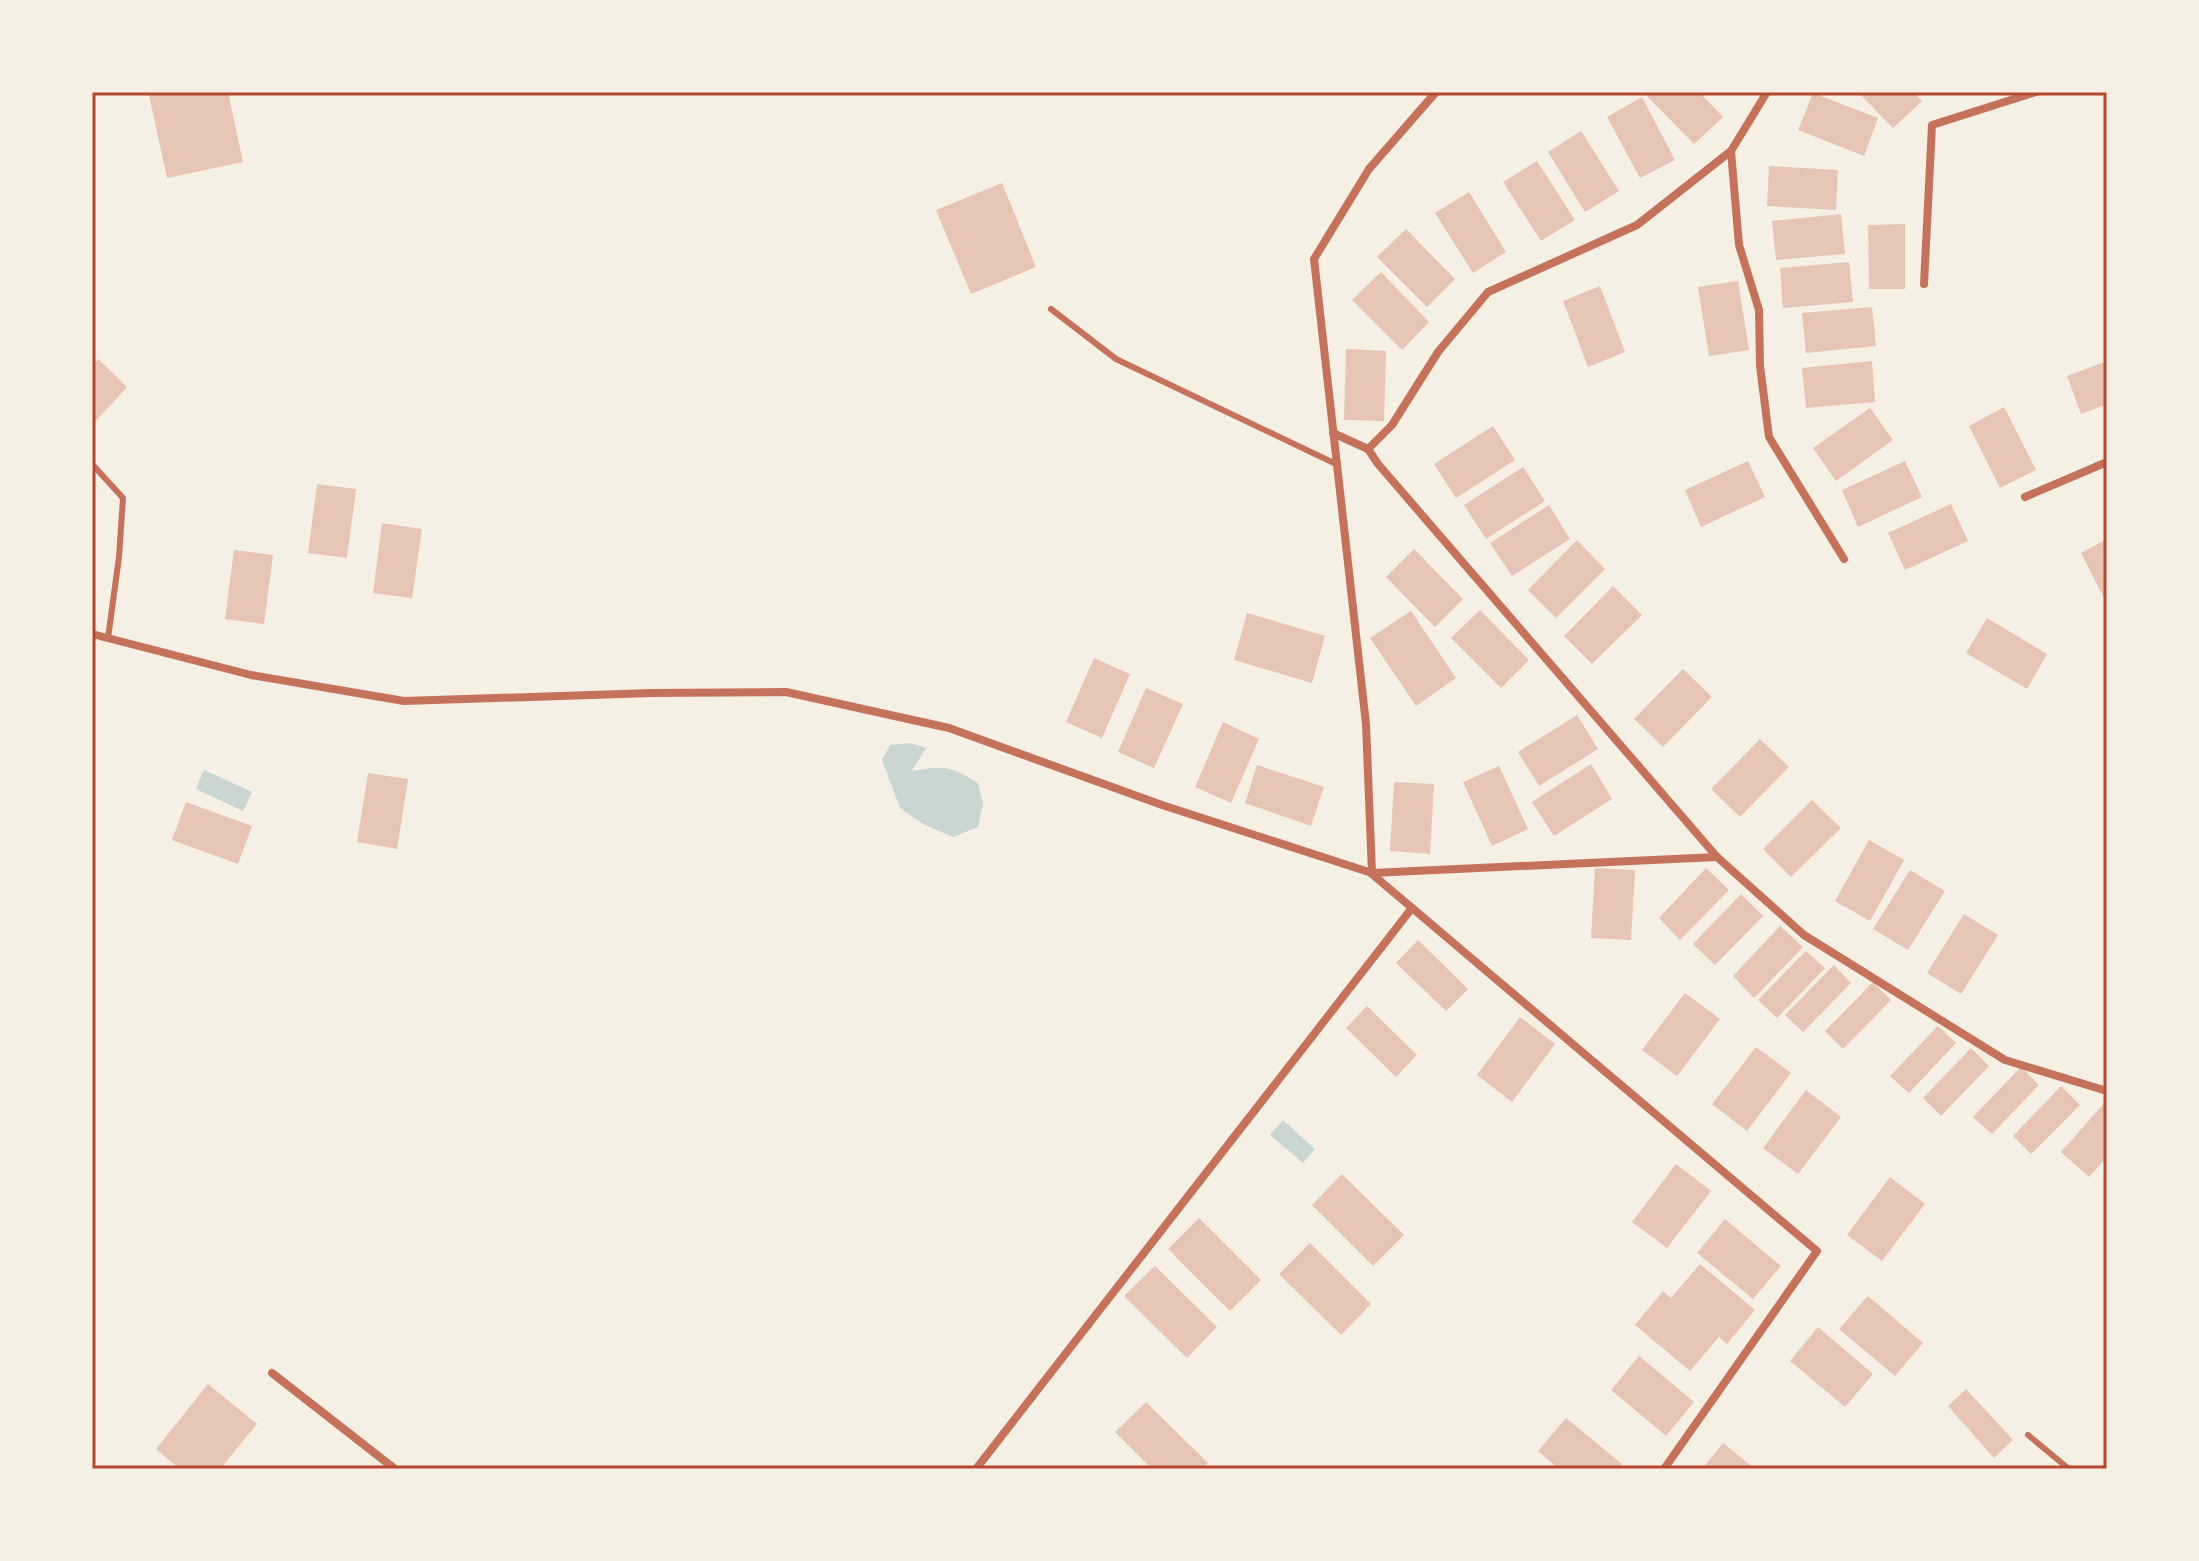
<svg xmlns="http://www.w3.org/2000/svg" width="2199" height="1561" font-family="Ubuntu,sans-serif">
  <rect width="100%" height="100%" fill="#f6efe4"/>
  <!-- water -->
  <g fill="#c9d6d2">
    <path d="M 910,743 L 926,748 L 912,771 C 945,765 951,766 978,783 L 983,804 L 978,827 L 953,837 L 923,824 L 900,808 L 882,760 L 890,745 Z"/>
    <path d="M 204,770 L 252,792 L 243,811 L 196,789 Z"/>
    <path d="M 1283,1120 L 1315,1149 L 1303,1163 L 1270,1135 Z"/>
  </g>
  <!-- building -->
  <g fill="#e6c5b7">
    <path d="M 164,92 L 228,92 L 243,162 L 167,178 L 149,95 Z"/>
    <path d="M 1647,92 L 1699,92 L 1723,117 L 1694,144 L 1645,94 Z"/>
    <path d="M 1858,92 L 1913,92 L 1922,101 L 1893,128 Z"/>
    <path d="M 1813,93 L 1878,118 L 1864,156 L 1798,130 Z"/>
    <path d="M 1642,97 L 1675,160 L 1640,178 L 1607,117 Z"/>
    <path d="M 1581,131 L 1619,191 L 1585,212 L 1548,152 Z"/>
    <path d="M 1537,161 L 1575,220 L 1541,241 L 1503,182 Z"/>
    <path d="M 1769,166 L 1838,170 L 1836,210 L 1767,206 Z"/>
    <path d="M 1002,183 L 1036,267 L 971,294 L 936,210 Z"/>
    <path d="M 1469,192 L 1506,252 L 1473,273 L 1435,213 Z"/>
    <path d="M 1841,214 L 1845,254 L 1776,260 L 1772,221 Z"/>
    <path d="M 1905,224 L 1905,289 L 1869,289 L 1868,225 Z"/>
    <path d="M 1406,229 L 1455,279 L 1427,307 L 1377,257 Z"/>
    <path d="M 1849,262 L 1853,302 L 1783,308 L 1780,268 Z"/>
    <path d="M 1381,272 L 1429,322 L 1402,350 L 1352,300 Z"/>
    <path d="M 1738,281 L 1749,350 L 1709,356 L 1698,287 Z"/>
    <path d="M 1600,286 L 1625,352 L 1588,367 L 1563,301 Z"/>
    <path d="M 1872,307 L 1876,346 L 1806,353 L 1802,313 Z"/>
    <path d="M 1346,349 L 1386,351 L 1384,421 L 1344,420 Z"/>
    <path d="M 98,359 L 127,387 L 92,425 L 92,366 Z"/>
    <path d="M 1872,361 L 1875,402 L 1806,408 L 1802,368 Z"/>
    <path d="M 2107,361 L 2107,404 L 2081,414 L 2067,376 Z"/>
    <path d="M 2004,407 L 2036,470 L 2000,488 L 1969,426 Z"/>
    <path d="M 1870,408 L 1893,440 L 1836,481 L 1813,448 Z"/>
    <path d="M 1493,426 L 1515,460 L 1456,498 L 1434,464 Z"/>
    <path d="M 1748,461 L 1765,497 L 1701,527 L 1685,490 Z"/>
    <path d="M 1905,461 L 1922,497 L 1858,527 L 1842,490 Z"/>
    <path d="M 1523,467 L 1545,501 L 1486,539 L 1464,505 Z"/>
    <path d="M 317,484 L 356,489 L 347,558 L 308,553 Z"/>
    <path d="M 1951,504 L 1968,541 L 1905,570 L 1888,533 Z"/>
    <path d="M 1549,505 L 1570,539 L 1512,576 L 1490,543 Z"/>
    <path d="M 382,523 L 422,529 L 412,598 L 373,593 Z"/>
    <path d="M 2107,539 L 2107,604 L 2081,553 Z"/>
    <path d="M 1577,540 L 1605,569 L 1556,618 L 1528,590 Z"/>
    <path d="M 1414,549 L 1463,599 L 1435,627 L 1386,577 Z"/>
    <path d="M 234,550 L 273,555 L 264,624 L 225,619 Z"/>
    <path d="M 1613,586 L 1642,615 L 1592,664 L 1564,636 Z"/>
    <path d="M 1480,610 L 1529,660 L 1501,688 L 1451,638 Z"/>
    <path d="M 1411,611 L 1456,678 L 1416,706 L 1370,638 Z"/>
    <path d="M 1247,613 L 1325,636 L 1312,683 L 1234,660 Z"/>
    <path d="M 1987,618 L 2047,654 L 2027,689 L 1966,653 Z"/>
    <path d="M 1094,658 L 1130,674 L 1102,738 L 1066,722 Z"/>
    <path d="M 1683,669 L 1712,697 L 1663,747 L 1634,719 Z"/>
    <path d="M 1146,688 L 1183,704 L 1154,768 L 1118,752 Z"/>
    <path d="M 1577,715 L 1598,749 L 1539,786 L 1518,752 Z"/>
    <path d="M 1223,722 L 1259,739 L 1231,803 L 1195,787 Z"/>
    <path d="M 1760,739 L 1789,767 L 1740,817 L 1711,789 Z"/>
    <path d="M 1591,764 L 1612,799 L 1554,836 L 1532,802 Z"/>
    <path d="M 1257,765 L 1324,787 L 1311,826 L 1245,803 Z"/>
    <path d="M 1499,766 L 1528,829 L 1492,846 L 1463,782 Z"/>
    <path d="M 368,773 L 408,779 L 397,849 L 357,842 Z"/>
    <path d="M 1394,782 L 1434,784 L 1430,854 L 1390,851 Z"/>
    <path d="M 1812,800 L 1841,828 L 1791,877 L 1763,849 Z"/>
    <path d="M 186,802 L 252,826 L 238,864 L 172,840 Z"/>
    <path d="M 1869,840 L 1904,860 L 1870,921 L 1835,901 Z"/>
    <path d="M 1595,868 L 1635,870 L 1631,940 L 1591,938 Z"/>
    <path d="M 1706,868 L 1729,890 L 1680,940 L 1659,918 Z"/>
    <path d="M 1910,870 L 1945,891 L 1908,950 L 1873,929 Z"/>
    <path d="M 1741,894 L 1763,916 L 1715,965 L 1693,944 Z"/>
    <path d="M 1964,914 L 1998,935 L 1961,994 L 1927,973 Z"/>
    <path d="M 1780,926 L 1803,947 L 1754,998 L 1733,976 Z"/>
    <path d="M 1418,940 L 1468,989 L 1446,1011 L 1396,963 Z"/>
    <path d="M 1806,951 L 1825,968 L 1777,1018 L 1758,1000 Z"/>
    <path d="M 1834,965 L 1851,983 L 1803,1032 L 1785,1015 Z"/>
    <path d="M 1873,982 L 1891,1000 L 1843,1049 L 1825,1031 Z"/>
    <path d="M 1685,993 L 1720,1019 L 1677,1076 L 1642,1050 Z"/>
    <path d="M 1367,1006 L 1417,1055 L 1396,1077 L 1346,1028 Z"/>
    <path d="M 1520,1017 L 1555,1044 L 1512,1102 L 1477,1075 Z"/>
    <path d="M 1938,1026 L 1956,1043 L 1909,1093 L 1890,1076 Z"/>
    <path d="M 1756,1047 L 1791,1073 L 1747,1131 L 1712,1104 Z"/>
    <path d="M 1971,1048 L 1989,1066 L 1941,1116 L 1923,1098 Z"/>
    <path d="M 2021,1067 L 2039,1085 L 1992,1134 L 1973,1117 Z"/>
    <path d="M 2061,1086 L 2080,1105 L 2031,1154 L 2013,1136 Z"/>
    <path d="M 1806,1090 L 1841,1117 L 1798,1174 L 1763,1148 Z"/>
    <path d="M 2107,1100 L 2107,1157 L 2089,1177 L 2061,1152 Z"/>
    <path d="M 1676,1164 L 1711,1191 L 1667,1248 L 1632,1222 Z"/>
    <path d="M 1342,1174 L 1404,1235 L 1373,1266 L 1312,1205 Z"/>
    <path d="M 1890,1177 L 1925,1204 L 1882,1261 L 1847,1235 Z"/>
    <path d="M 1199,1218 L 1261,1280 L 1230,1311 L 1168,1249 Z"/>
    <path d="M 1725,1219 L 1781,1266 L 1753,1299 L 1697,1253 Z"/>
    <path d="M 1310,1243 L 1371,1304 L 1341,1335 L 1279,1274 Z"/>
    <path d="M 1700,1264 L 1755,1310 L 1727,1344 L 1719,1337 L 1690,1371 L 1635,1325 L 1663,1291 L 1671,1298 Z"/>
    <path d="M 1155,1266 L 1217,1327 L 1187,1358 L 1124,1296 Z"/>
    <path d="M 1868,1296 L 1923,1343 L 1895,1376 L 1839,1329 Z"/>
    <path d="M 1818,1327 L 1873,1374 L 1845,1407 L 1790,1361 Z"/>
    <path d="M 1639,1356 L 1694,1402 L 1666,1436 L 1611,1390 Z"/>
    <path d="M 208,1384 L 257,1424 L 220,1469 L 180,1469 L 156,1449 Z"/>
    <path d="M 1966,1389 L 2013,1440 L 1994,1458 L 1948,1406 Z"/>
    <path d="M 1146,1402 L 1208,1463 L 1202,1469 L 1152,1469 L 1115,1432 Z"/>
    <path d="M 1566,1418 L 1622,1464 L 1617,1469 L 1559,1469 L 1538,1451 Z"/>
    <path d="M 1723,1443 L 1755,1469 L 1702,1469 Z"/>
  </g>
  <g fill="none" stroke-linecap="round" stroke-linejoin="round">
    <!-- service -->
    <g stroke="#c5725c" stroke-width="6">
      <path d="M 1051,309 L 1116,359 L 1336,464"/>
      <path d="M 92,464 L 123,498 L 119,557 L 108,638"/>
      <path d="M 2028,1435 L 2069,1469"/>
    </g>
    <!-- minor -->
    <g stroke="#c5725c" stroke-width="8">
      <path d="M 1767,92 L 1731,151 L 1637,225 L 1488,292 L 1438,352 L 1392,425 L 1368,449 L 1378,464 L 1717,857 L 1804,935 L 2005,1060 L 2107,1091"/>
      <path d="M 1731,151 L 1739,245 L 1759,310 L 1760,366 L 1769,437 L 1844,559"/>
      <path d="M 1924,284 L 1932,125 L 2036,92"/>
      <path d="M 1333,433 L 1368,449"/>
      <path d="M 2025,497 L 2107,462"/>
      <path d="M 92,634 L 251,675 L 404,701 L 651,693 L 786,692 L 949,728 L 1162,805 L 1372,873 L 1717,857"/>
      <path d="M 1372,873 L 1366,724 L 1314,259 L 1369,169 L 1436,92"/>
      <path d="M 1372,874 L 1817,1251 L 1664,1469"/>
      <path d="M 272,1373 L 395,1469"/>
      <path d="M 976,1469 L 1412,908"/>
    </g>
  </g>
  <!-- border -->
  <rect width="2199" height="1561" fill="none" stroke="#f6efe4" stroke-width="188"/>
  <rect x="94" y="94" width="2011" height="1373" fill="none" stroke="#b5482f" stroke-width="3"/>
</svg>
